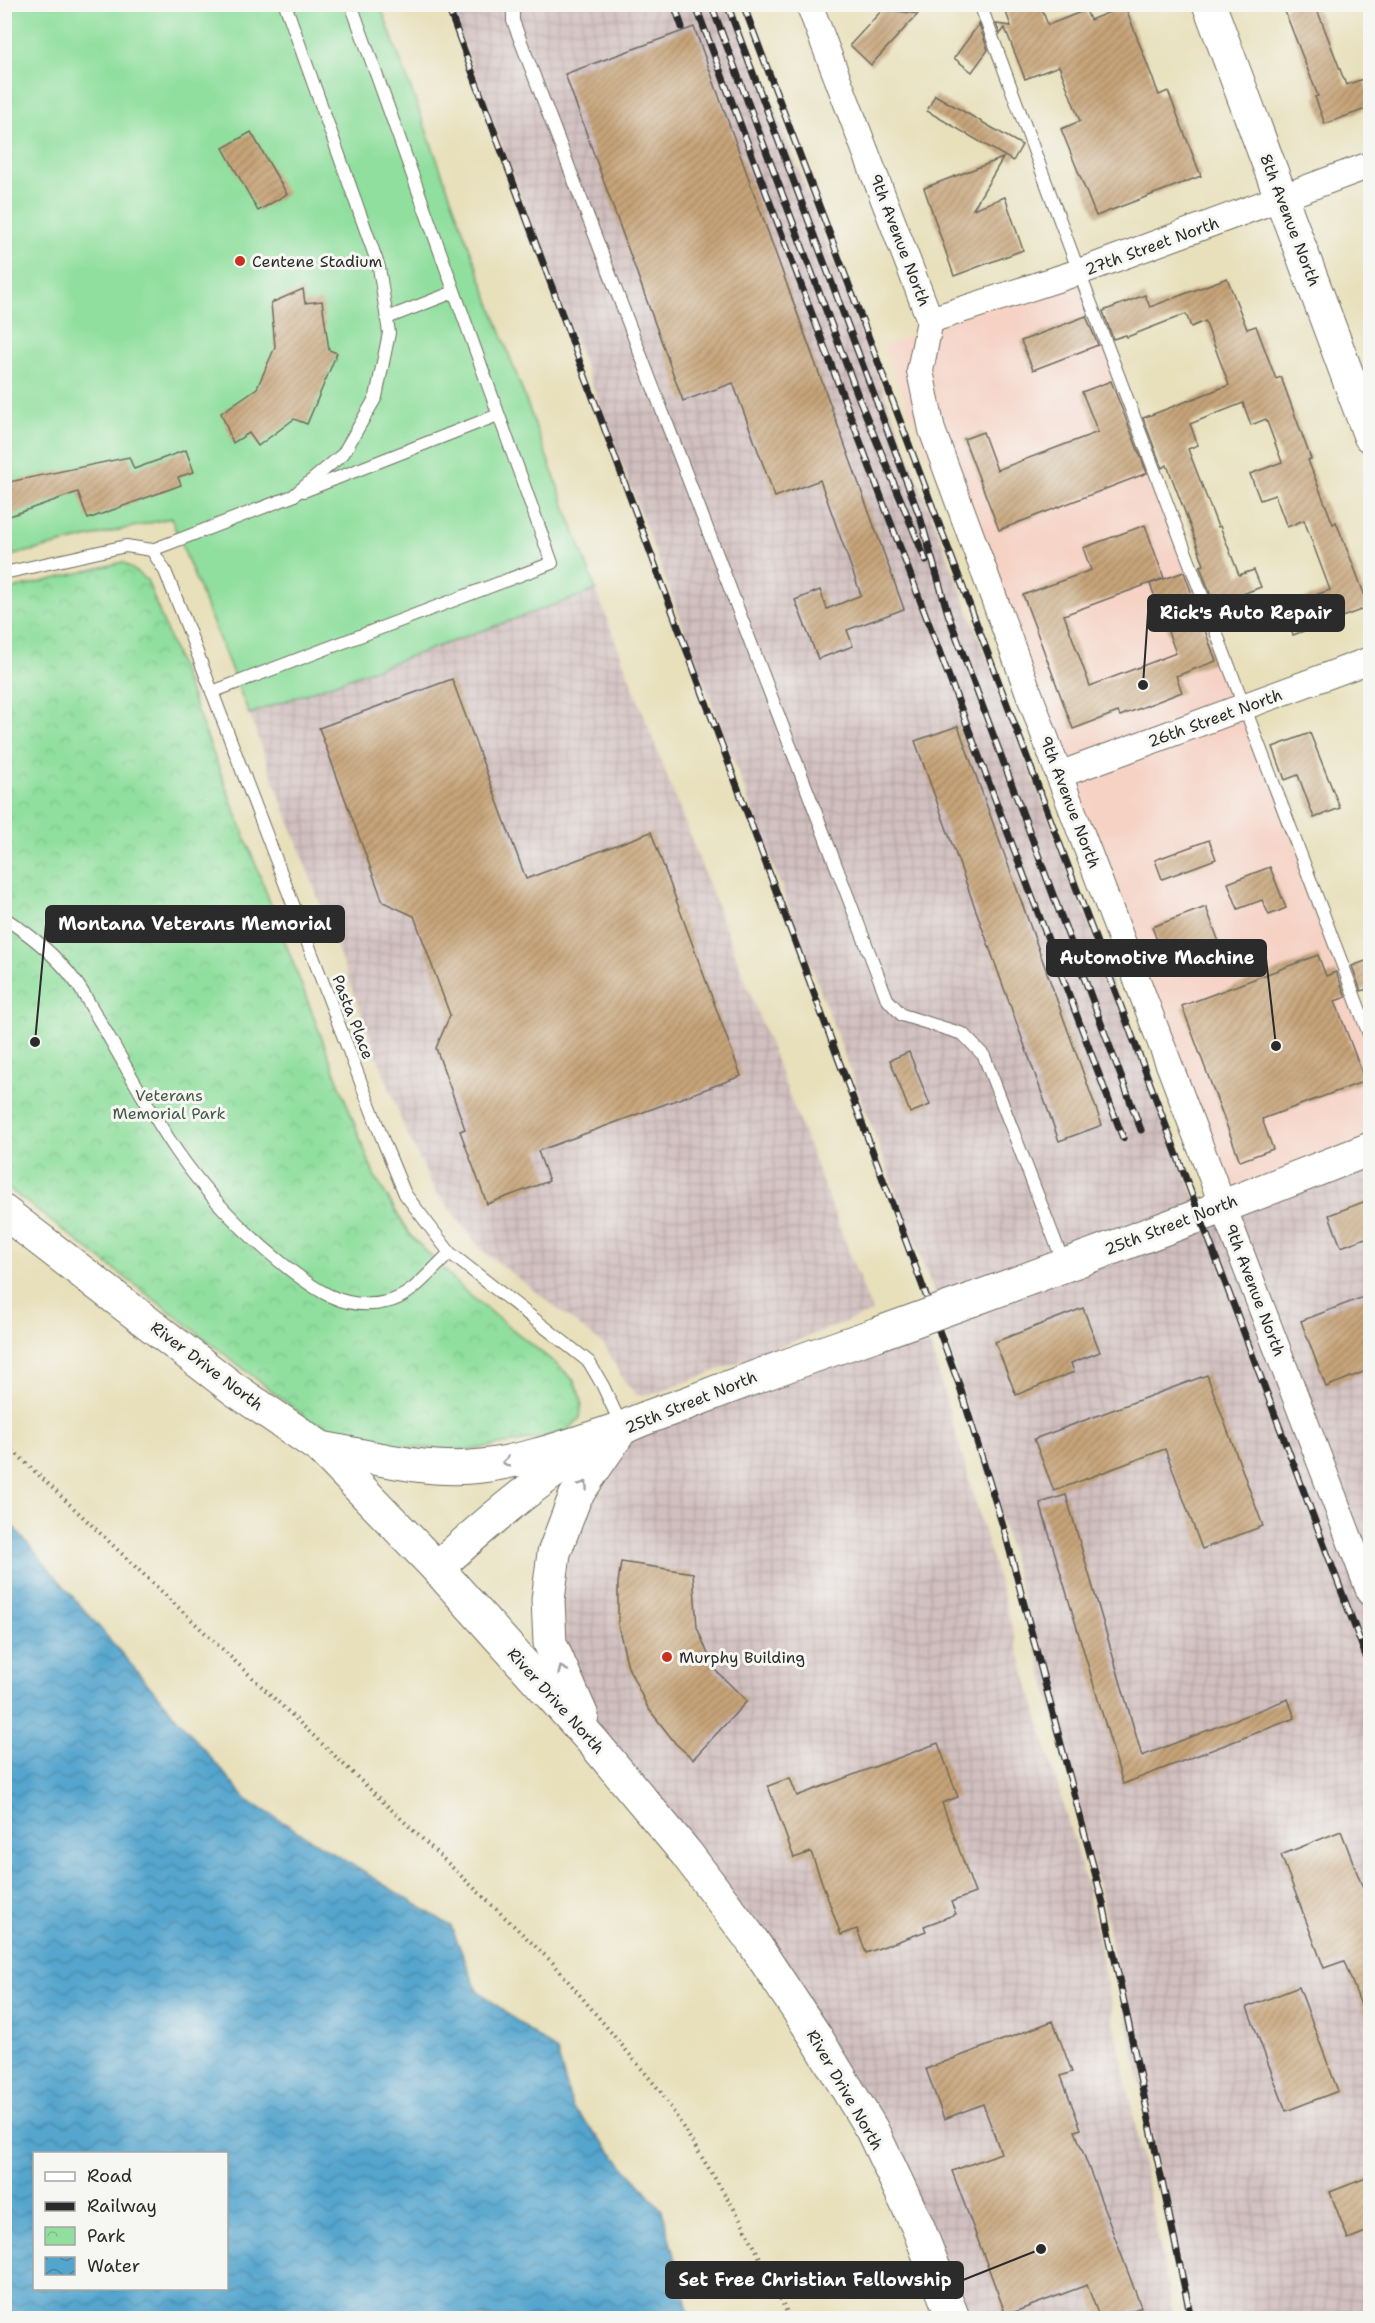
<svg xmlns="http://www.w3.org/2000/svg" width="1375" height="2323" font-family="'Shantell Sans',sans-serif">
  <defs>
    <pattern id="industrial-grid" width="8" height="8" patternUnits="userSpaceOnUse" patternTransform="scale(1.5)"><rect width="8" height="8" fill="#d1bfbf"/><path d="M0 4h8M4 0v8" fill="none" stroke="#b4a4a4"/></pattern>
    <pattern id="park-crowns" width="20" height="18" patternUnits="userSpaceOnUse" patternTransform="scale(1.5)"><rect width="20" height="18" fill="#90df9e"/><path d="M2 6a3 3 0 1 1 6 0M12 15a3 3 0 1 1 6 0" fill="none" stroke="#7cc088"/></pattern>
    <pattern id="water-waves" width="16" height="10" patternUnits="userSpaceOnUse" patternTransform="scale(1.5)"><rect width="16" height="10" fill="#54a5ce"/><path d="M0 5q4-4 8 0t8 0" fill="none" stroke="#4687a7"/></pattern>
    <pattern id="building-hatch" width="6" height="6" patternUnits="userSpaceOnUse" patternTransform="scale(1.5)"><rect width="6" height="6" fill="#c7a479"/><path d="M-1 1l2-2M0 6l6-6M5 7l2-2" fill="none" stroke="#a28663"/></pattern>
  </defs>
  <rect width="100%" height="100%" fill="#f6f6f2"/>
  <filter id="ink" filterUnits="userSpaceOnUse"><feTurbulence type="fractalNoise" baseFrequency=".0167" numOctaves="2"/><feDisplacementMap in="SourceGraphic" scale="12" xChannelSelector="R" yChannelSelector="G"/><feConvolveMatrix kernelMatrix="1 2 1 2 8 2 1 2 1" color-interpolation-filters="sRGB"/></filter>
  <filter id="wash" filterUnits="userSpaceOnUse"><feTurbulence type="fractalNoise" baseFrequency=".008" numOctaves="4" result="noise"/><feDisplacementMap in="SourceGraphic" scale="24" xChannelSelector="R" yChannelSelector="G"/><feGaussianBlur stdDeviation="1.35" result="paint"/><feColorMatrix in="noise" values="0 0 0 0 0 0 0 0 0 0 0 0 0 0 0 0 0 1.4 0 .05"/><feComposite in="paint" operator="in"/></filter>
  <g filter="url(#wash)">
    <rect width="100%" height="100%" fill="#e8e0bb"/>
    <!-- built -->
    <path fill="#f6d2c5" d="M 1079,272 L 1370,1037 L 1370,1149 L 1223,1206 L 1059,775 L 883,346 Z"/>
    <!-- industrial -->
    <g fill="url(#industrial-grid)">
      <path d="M 449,5 L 735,5 L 1201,1214 L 1370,1149 L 1370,2318 L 1192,2318 L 1174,2244 L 1103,1903 L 1057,1726 L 1006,1536 L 960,1387 L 941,1311 Z"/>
      <path d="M 596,590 L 872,1312 L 657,1393 L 637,1395 L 624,1381 L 605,1346 L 482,1250 L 434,1189 L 404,1127 L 249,714 Z"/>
      <path d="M 922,1317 L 1087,1887 L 1174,2318 L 953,2318 L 872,2130 L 594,1743 L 548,1600 L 622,1428 Z"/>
    </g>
    <!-- park -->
    <path fill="url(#park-crowns)" stroke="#5e8564" stroke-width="1.5" d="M 123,562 L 147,580 L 374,1175 L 410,1235 L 468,1294 L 561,1368 L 575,1382 L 582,1402 L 580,1418 L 568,1430 L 551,1436 L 470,1450 L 382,1446 L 309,1420 L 185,1323 L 5,1186 L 4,591 Z"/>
    <!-- pitch -->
    <path fill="#90df9e" stroke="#5e8564" stroke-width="1.5" d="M 5,5 L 380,5 L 596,590 L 249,714 L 171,518 L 5,557 Z"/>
    <!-- water -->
    <path fill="url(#water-waves)" stroke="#40687c" stroke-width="1.5" fill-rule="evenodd" d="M 4,1516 L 247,1800 L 451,1926 L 477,1990 L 557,2052 L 572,2107 L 662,2210 L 690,2318 L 5,2318 ZM 34,2154 L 226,2154 L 226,2288 L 34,2288 Z"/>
    <g id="blocks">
      <!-- building -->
      <g fill="url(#building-hatch)">
        <path d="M 1003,4 L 1040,4 L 1048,25 L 1086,10 L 1090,20 L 1125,6 L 1159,95 L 1168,91 L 1201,176 L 1096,216 L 1061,129 L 1080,121 L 1059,66 L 1025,79 L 1005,28 L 1000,34 L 996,24 L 1011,26 Z"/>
        <path d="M 1295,4 L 1315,4 L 1346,85 L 1363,79 L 1371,98 L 1371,107 L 1325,124 L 1315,97 L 1318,96 L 1284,9 Z"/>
        <path d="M 883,9 L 918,14 L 871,65 L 850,45 Z"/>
        <path d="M 979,24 L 988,50 L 972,72 L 954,58 Z"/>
        <path d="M 694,27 L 904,609 L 847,630 L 853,646 L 818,659 L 795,600 L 820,590 L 827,609 L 861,595 L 820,480 L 775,497 L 733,383 L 683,401 L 565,74 Z"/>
        <path d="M 935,95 L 1022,145 L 1013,161 L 927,111 Z"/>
        <path d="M 251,132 L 287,194 L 258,211 L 223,148 Z"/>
        <path d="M 1003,158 L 973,209 L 1005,197 L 1023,250 L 954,276 L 924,188 Z"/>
        <path d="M 1227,278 L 1247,329 L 1256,326 L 1276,379 L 1281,377 L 1311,459 L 1308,460 L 1333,524 L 1336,522 L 1354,567 L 1369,607 L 1293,635 L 1282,607 L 1330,590 L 1304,520 L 1287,527 L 1275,495 L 1260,500 L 1250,474 L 1282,462 L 1266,419 L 1251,425 L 1243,403 L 1190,424 L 1198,445 L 1188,449 L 1218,527 L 1220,526 L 1239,575 L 1254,570 L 1261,587 L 1214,605 L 1200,566 L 1204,565 L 1194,536 L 1167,465 L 1162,468 L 1143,418 L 1229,385 L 1205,321 L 1191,327 L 1186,314 L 1127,337 L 1126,335 L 1113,339 L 1103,311 L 1145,295 L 1150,307 Z"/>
        <path d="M 303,289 L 305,303 L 322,301 L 329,350 L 337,353 L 307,424 L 294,419 L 258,446 L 249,433 L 233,443 L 221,413 L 257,388 L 275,347 L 271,303 Z"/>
        <path d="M 1086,316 L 1098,345 L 1033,370 L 1021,341 Z"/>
        <path d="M 1111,381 L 1147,473 L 999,530 L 964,439 L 983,432 L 997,470 L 1098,432 L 1082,392 Z"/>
        <path d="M 186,450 L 194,472 L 178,477 L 181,485 L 88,519 L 78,492 L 4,518 L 4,483 L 129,457 L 134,469 Z"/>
        <path d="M 1145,525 L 1164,578 L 1064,615 L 1090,686 L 1176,653 L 1150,584 L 1184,572 L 1216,661 L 1176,676 L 1182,692 L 1120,716 L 1118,712 L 1073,729 L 1023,595 L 1091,570 L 1083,548 Z"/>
        <path d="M 452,679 L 526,879 L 651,832 L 741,1076 L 538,1151 L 549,1181 L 487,1204 L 460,1131 L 465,1129 L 436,1048 L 450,1015 L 414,916 L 383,902 L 319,728 Z"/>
        <path d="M 958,726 L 1102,1125 L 1059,1141 L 915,741 Z"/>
        <path d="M 1310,733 L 1340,808 L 1314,818 L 1298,775 L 1285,780 L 1273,747 Z"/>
        <path d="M 1209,840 L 1216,859 L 1162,879 L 1155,860 Z"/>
        <path d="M 1270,867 L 1286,908 L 1269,915 L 1262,900 L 1238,909 L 1228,883 Z"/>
        <path d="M 1206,907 L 1222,950 L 1168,971 L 1152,927 Z"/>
        <path d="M 1318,955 L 1326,976 L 1336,972 L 1346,997 L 1335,1001 L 1365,1081 L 1262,1119 L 1273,1149 L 1240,1161 L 1182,1006 Z"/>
        <path d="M 1371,959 L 1371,988 L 1361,991 L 1352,966 Z"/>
        <path d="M 909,1052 L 930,1105 L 910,1113 L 890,1060 Z"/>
        <path d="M 1371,1199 L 1371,1236 L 1341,1247 L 1329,1215 Z"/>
        <path d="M 1371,1294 L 1371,1369 L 1326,1387 L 1301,1321 Z"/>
        <path d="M 1083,1308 L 1100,1352 L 1071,1363 L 1074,1372 L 1016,1395 L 995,1342 Z"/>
        <path d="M 1207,1375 L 1263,1526 L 1202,1549 L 1165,1449 L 1054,1491 L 1034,1439 Z"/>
        <path d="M 1066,1495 L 1142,1756 L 1288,1699 L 1295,1718 L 1123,1784 L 1040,1503 Z"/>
        <path d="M 621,1562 L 693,1573 L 697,1627 L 714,1669 L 747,1701 L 693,1759 L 676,1744 L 648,1708 L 628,1667 L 618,1625 L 618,1583 Z"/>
        <path d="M 938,1743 L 958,1797 L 942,1803 L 975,1893 L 951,1902 L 956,1914 L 924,1926 L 926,1931 L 866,1953 L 857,1929 L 841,1935 L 811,1852 L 794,1858 L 768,1786 L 790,1778 L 797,1796 Z"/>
        <path d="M 1341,1831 L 1371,1909 L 1369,2026 L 1344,1961 L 1324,1968 L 1281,1855 Z"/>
        <path d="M 1299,1987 L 1338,2091 L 1286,2111 L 1247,2007 Z"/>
        <path d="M 1053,2021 L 1072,2072 L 1061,2076 L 1081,2129 L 1075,2131 L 1141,2307 L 1110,2319 L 1100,2319 L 1087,2285 L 1006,2315 L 952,2171 L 1001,2153 L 983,2104 L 944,2119 L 926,2069 Z"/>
        <path d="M 1371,2176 L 1371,2230 L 1348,2239 L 1330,2192 Z"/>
      </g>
    </g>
  </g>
  <g filter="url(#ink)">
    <use href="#blocks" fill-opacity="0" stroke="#6d6a5d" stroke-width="1.5"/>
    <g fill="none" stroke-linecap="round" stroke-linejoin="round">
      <!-- lane casing -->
      <g stroke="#6d6a5d" stroke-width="14">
        <g id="lane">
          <path d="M 513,4 L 513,21 L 887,999 L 902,1015 L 963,1034 L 984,1056 L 1064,1264"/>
          <path d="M 980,4 L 1079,272 L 1370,1037"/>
          <path d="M 387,318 L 454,292"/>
          <path d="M 304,491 L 498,415"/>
          <path d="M 152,550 L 165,571 L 182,613 L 384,1143 L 405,1194 L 450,1253 L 589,1362 L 603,1386 L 622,1427"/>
          <path d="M 4,573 L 126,546 L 152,550 L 293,496 L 343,454 L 376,397 L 389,333 L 379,267 L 285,4"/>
          <path d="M 212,692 L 552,563 L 351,4"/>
          <path d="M 4,918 C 31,935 56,955 75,981 C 84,993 91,1007 99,1020 C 125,1064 149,1111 178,1153 C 208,1196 243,1232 284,1265 C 314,1289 345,1312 386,1302 C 412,1297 431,1270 450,1253"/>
        </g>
      </g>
      <!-- street casing -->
      <g stroke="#6d6a5d" stroke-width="28">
        <g id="street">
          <path d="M 809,4 L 930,320 L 920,371 L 932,430 L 1059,775 L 1370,1593"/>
          <path d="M 930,320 L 1079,272 L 1370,165"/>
          <path d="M 1059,775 L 1370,660"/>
        </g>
      </g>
      <!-- secondary casing -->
      <g stroke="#6d6a5d" stroke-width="35">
        <g id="secondary">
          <path d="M 1209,4 L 1370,436"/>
          <path d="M 971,1300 L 1201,1215 L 1370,1149"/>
          <path d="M 437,1568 C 493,1517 553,1466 621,1429 C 643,1417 670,1410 693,1401 C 754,1377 815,1355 877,1334"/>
        </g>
      </g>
      <!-- primary casing -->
      <g stroke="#6d6a5d" stroke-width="35">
        <g id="primary">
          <path d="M 4,1212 L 234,1389 L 321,1448 L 437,1568 L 594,1743 L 686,1853 L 751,1939 L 816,2037 L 872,2130 L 918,2227 L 953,2318"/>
          <path d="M 321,1448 C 369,1456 422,1471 471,1467 C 523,1463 573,1444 622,1428"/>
          <path d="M 582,1716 L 550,1643 L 548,1600 L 554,1553 L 575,1497 L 622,1428"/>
        </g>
      </g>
      <!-- path -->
      <path stroke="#6d6a5d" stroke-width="4" stroke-dasharray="1.5 4.5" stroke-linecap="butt" d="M 4,1442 L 553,1963 L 661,2092 L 741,2220 L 790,2318"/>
      <!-- lane -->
      <use href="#lane" stroke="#fff" stroke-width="12"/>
      <!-- street -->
      <use href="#street" stroke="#fff" stroke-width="26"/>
      <!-- secondary -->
      <use href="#secondary" stroke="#fff" stroke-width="33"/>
      <!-- primary -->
      <use href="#primary" stroke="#fff" stroke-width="33"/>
      <!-- rail casing -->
      <g stroke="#2b2b2b" stroke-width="7">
        <g id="rail">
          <path d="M 447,4 L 960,1387 L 1006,1536 L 1103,1903 L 1191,2318"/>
          <path d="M 674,4 L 682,27"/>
          <path d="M 695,4 L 1123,1138"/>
          <path d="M 711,4 L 860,401 L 926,561"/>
          <path d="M 727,4 L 921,520 L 948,614 L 1141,1130"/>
          <path d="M 743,4 L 1370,1667"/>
        </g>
      </g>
      <!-- rail -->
      <use href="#rail" stroke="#f6f6f2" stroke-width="4.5" stroke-dasharray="14" stroke-linecap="butt"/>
      <!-- secondary-bridge casing -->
      <g stroke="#6d6a5d" stroke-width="35" stroke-linecap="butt">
        <path id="secondary-bridge" d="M 877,1334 L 971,1300"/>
      </g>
      <!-- secondary-bridge -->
      <use href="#secondary-bridge" stroke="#fff" stroke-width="33"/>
    </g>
    <!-- one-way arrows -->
    <defs><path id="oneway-chevron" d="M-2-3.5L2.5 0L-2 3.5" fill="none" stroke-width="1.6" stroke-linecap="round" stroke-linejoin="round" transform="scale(1.5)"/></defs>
    <g stroke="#a0a0a0">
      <use href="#oneway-chevron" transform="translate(506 1462) rotate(172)"/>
      <use href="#oneway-chevron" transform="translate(584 1485) rotate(-56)"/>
      <use href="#oneway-chevron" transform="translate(562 1670) rotate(-114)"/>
    </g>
  </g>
  <!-- markers -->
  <g fill="#c8321e" stroke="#f6f6f2" stroke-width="2">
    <circle cx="240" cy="261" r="6"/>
    <circle cx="667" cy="1657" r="6"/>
  </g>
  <g text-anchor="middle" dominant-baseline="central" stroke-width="6" stroke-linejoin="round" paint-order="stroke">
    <!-- street labels -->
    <g font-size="16" fill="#2b2b2b" stroke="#f6f6f2">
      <text transform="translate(1290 220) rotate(69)">8th Avenue North</text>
      <text transform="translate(900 240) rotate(69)">9th Avenue North</text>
      <text transform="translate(1152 246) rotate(-20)">27th Street North</text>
      <text transform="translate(1215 718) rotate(-20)">26th Street North</text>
      <text transform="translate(1070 802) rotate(69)">9th Avenue North</text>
      <text transform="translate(353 1017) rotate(69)">Pasta Place</text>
      <text transform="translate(1171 1225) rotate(-21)">25th Street North</text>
      <text transform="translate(1255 1290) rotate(69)">9th Avenue North</text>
      <text transform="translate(207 1366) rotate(37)">River Drive North</text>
      <text transform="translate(691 1402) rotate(-22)">25th Street North</text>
      <text transform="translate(556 1701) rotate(48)">River Drive North</text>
      <text transform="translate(845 2090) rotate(60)">River Drive North</text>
    </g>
    <!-- poi labels -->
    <g font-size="16" fill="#2b2b2b" stroke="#f6f6f2" text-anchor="start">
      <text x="252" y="261">Centene Stadium</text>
      <text x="679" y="1657">Murphy Building</text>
    </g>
    <!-- park labels -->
    <g font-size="16" fill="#445848" stroke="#f6f6f2">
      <text x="169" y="1095">Veterans<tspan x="169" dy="18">Memorial Park</tspan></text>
    </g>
  </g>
  <!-- callouts -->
  <path fill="none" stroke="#2b2b2b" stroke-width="2" d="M1143 685L1148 613M35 1042L46 924M1276 1046L1266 958M1041 2249L963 2280"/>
  <g fill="#2b2b2b" stroke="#f6f6f2" stroke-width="2">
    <circle cx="1143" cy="685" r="6"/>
    <circle cx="35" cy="1042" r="6"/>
    <circle cx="1276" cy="1046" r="6"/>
    <circle cx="1041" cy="2249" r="6"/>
  </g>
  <g fill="#2b2b2b" stroke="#2b2b2b" stroke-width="2">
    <rect x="1148" y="595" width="196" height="36" rx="6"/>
    <rect x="46" y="906" width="298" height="36" rx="6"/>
    <rect x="1047" y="940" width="219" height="36" rx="6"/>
    <rect x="666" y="2262" width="297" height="36" rx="6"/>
  </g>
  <g font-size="18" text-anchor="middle" font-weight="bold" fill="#fff">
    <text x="1246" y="619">Rick's Auto Repair</text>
    <text x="195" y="930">Montana Veterans Memorial</text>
    <text x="1157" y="964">Automotive Machine</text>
    <text x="815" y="2286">Set Free Christian Fellowship</text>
  </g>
  <!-- margin -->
  <rect width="1375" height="2323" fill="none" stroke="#f6f6f2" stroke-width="24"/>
  <!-- legend -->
  <rect x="33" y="2152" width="195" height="138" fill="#f6f6f2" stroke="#a5a5a2" stroke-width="1.5"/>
  <rect x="45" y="2172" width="30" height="9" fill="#ffffff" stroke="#a5a5a2" stroke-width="1.5"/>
  <text x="87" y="2182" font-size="18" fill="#2b2b2b">Road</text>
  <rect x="45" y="2202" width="30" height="9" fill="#2b2b2b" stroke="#a5a5a2" stroke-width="1.5"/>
  <text x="87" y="2212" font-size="18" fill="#2b2b2b">Railway</text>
  <rect x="45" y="2227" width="30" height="18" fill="url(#park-crowns)" stroke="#a5a5a2" stroke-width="1.5"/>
  <text x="87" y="2242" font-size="18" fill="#2b2b2b">Park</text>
  <rect x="45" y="2257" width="30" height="18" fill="url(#water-waves)" stroke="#a5a5a2" stroke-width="1.5"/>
  <text x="87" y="2272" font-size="18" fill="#2b2b2b">Water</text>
</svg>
